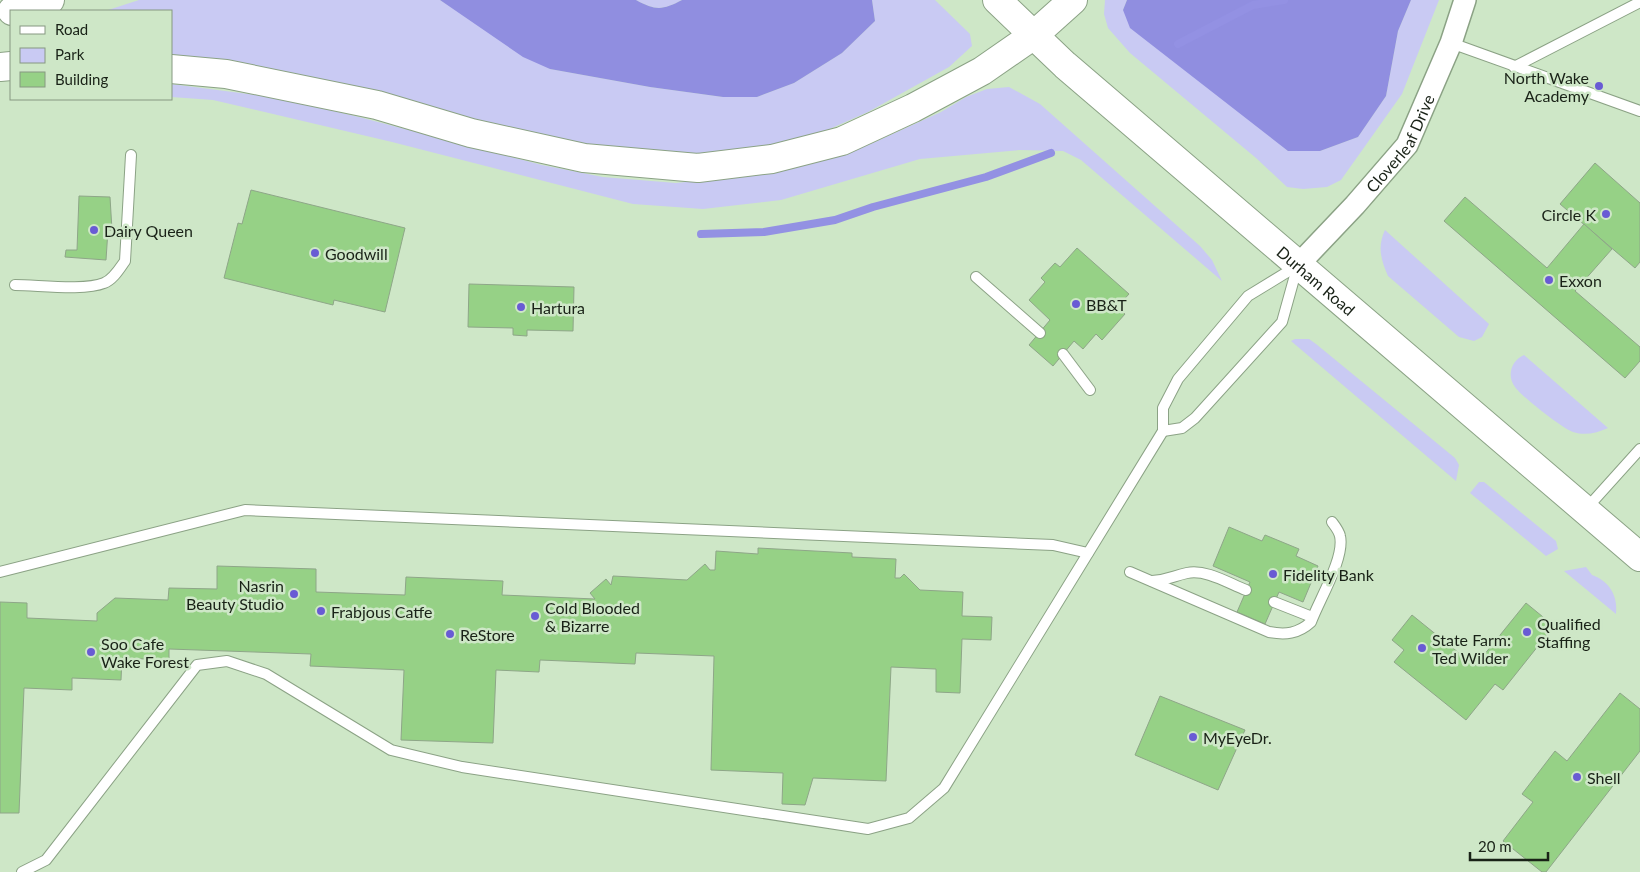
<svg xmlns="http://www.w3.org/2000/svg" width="1640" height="872" font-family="Lato,sans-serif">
  <rect width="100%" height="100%" fill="#cee7c7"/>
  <!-- green -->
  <g fill="#c9caf3">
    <path d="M 139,0 L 440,0 L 550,69 L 650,87 L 723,97 L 757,97 L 794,83 L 842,53 L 875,21 L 872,0 L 935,0 L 970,34 L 972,46 L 949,67 L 868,112 L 816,135 L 757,151 L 680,159 L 608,152 L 171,60 L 171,11 L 105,11 Z"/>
    <path d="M 636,0 L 682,0 C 663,10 656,11 636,0 Z"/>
    <path d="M 1105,0 L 1127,0 L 1123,10 L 1288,151 L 1320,151 L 1358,137 L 1386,96 L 1398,31 L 1411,0 L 1439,0 L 1402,94 L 1341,180 L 1327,187 L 1303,189 L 1287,187 L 1256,158 L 1130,53 L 1108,28 L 1104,14 Z"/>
    <path d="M 171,84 L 278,98 L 359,117 L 542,165 L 603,177 L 676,183 L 746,176 L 809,164 L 866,146 L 941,112 L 966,97 L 987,89 L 1009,87 L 1040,104 L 1200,246 L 1212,260 L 1222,281 L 1081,160 L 1063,151 L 1020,150 L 920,159 L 781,200 L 703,209 L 633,204 L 392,142 L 213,100 L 171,97 Z"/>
    <path d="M 1385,230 L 1489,324 L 1482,337 L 1474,341 L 1459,337 L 1388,276 C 1381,260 1377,247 1385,230 Z"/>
    <path d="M 1295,339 L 1309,339 L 1316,344 L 1455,458 L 1459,465 L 1456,481 L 1291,341 Z"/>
    <path d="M 1524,355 L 1608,428 C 1597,433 1585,436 1573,432 C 1563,429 1521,396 1515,387 C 1506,375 1512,360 1524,355 Z"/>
    <path d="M 1479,482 L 1484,482 L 1556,541 L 1558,549 L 1546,556 L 1470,493 Z"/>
    <path d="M 1586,567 L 1592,575 C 1609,581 1618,595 1616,614 L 1564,571 Z"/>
  </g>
  <!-- forest -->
  <g fill="#908ee0">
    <path d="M 440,0 L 636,0 C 656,11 663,10 682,0 L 872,0 L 875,21 L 842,53 L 794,83 L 757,97 L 723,97 L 650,87 L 550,69 L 523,57 Z"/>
    <path d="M 1127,0 L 1411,0 L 1398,31 L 1386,96 L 1358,137 L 1320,151 L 1288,151 L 1130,28 L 1123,10 Z"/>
  </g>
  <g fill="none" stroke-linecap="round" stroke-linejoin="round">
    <!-- stream -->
    <g stroke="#9391e3" stroke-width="8">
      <path d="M 1178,44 L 1253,5 L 1284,0"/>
      <path d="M 701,234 L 764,232 L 835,220 L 873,207 L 986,177 L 1051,153"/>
    </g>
  </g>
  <!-- building -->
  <g fill="#96d186" stroke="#8ea688">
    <path d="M 1595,163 L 1640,203 L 1640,262 L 1635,268 L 1560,204 Z"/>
    <path d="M 251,190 L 405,228 L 385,312 L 334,300 L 333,305 L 224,278 L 238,223 L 242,224 Z"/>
    <path d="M 79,196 L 110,197 L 112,230 L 108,230 L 106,260 L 65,257 L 66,250 L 77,250 Z"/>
    <path d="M 1465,197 L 1547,268 L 1584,224 L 1612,249 L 1575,291 L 1640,347 L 1640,361 L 1625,378 L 1444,221 Z"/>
    <path d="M 1077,248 L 1129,294 L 1117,307 L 1125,314 L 1102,340 L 1096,334 L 1083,349 L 1074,341 L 1053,366 L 1029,345 L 1050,320 L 1029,300 L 1045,282 L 1041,278 L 1055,263 L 1060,267 Z"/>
    <path d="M 469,284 L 574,287 L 573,331 L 527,330 L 527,336 L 513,335 L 513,328 L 468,327 Z"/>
    <path d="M 1229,527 L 1262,541 L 1265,535 L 1299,549 L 1296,556 L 1318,566 L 1303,602 L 1279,592 L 1265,624 L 1237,612 L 1250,582 L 1213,566 Z"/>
    <path d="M 758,548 L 852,553 L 852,557 L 896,559 L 895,578 L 900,578 L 904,574 L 920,590 L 963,592 L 962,616 L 992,617 L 991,640 L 962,639 L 960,693 L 936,692 L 936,669 L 891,667 L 886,781 L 813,778 L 805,805 L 782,804 L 783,773 L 711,770 L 714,656 L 636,653 L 635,664 L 540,660 L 539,672 L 496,670 L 493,743 L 401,740 L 404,670 L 310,666 L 311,654 L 169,649 L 169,660 L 122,658 L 121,680 L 72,678 L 72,690 L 24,688 L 19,813 L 0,813 L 0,602 L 27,603 L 27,618 L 97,621 L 97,613 L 115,598 L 168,600 L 169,588 L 217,589 L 217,566 L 316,569 L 316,592 L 405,595 L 406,577 L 503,581 L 502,595 L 595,599 L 590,593 L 606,579 L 611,585 L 613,576 L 687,580 L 705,564 L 710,570 L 715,570 L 716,551 L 758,554 Z"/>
    <path d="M 1526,603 L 1554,626 L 1503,690 L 1495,684 L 1466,720 L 1394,662 L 1404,650 L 1392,640 L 1412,615 L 1475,666 Z"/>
    <path d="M 1620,693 L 1640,709 L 1640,751 L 1546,872 L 1542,872 L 1503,841 L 1533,802 L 1522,794 L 1555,751 L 1567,761 Z"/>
    <path d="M 1160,696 L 1245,730 L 1218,790 L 1135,755 Z"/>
  </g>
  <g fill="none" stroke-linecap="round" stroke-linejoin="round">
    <!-- service casing -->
    <g stroke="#8ba285" stroke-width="12">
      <g id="service">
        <path d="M 1451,43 L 1640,111"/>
        <path d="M 1514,67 L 1640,2"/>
        <path d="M 976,277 L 1040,333"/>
        <path d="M 15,285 C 38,285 85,291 104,283 C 113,280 120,268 125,261 L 131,155"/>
        <path d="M 1063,354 L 1090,390"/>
        <path d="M 1163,431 L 1182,428 L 1195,418 L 1282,322 L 1297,268"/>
        <path d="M 1586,509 L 1640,449"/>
        <path d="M 0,572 L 245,510 L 1053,545 L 1088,553"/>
        <path d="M 1130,572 L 1269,632 C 1285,635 1298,634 1311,622 C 1319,600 1345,558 1340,536 C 1339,531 1335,526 1332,522"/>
        <path d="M 1152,581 C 1169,580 1173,576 1187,573 C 1206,569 1228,583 1246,590"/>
        <path d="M 1274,602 L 1312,617"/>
        <path d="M 22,872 L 46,860 L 197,665 L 227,661 L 266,674 L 391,750 L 462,767 L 868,829 L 909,818 L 944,788 L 1163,431 L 1163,408 L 1178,379 L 1248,296 L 1297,266"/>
      </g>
    </g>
    <!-- minor casing -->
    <g stroke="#8ba285" stroke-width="24">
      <g id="minor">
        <path id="s1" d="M 1298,265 L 1355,205 L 1407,145 L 1451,43 L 1465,0"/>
      </g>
    </g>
    <!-- primary casing -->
    <g stroke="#8ba285" stroke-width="30">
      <g id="primary">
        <path id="s2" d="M 997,0 L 1065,65 L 1640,557"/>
      </g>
    </g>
    <!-- motorway casing -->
    <g stroke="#8ba285" stroke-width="30">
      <g id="motorway">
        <path d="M 12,11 L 50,0"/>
        <path d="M 0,67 L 11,66"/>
        <path d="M 171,69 L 226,74 L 377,105 L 471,133 L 584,158 L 698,168 L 772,159 L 842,141 L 913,108 L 982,71 L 1034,35 L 1073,0"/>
      </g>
    </g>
    <!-- service -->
    <use href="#service" stroke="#fff" stroke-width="10"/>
    <!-- minor -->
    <use href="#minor" stroke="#fff" stroke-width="21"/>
    <!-- primary -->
    <use href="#primary" stroke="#fff" stroke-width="28"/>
    <!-- motorway -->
    <use href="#motorway" stroke="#fff" stroke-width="28"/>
  </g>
  <!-- markers -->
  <g fill="#695bd4" stroke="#cee7c7" stroke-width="2">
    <circle cx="1599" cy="86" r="5"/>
    <circle cx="1606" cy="214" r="5"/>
    <circle cx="94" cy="230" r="5"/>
    <circle cx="315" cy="253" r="5"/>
    <circle cx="1549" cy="280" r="5"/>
    <circle cx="1076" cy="304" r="5"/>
    <circle cx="521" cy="307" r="5"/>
    <circle cx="1273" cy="574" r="5"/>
    <circle cx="294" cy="594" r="5"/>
    <circle cx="321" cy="611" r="5"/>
    <circle cx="535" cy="616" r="5"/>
    <circle cx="1527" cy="632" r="5"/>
    <circle cx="450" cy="634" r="5"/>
    <circle cx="1422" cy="648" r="5"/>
    <circle cx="91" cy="652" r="5"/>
    <circle cx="1193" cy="737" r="5"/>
    <circle cx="1577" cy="777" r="5"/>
  </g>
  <g text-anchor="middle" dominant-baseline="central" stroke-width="5" stroke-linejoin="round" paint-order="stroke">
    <!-- poi labels -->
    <g font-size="16" fill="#192217" stroke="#cee7c7" text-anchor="start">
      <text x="1589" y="77" text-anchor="end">North Wake<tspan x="1589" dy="18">Academy</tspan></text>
      <text x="1596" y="214" text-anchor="end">Circle K</text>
      <text x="104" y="230">Dairy Queen</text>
      <text x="325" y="253">Goodwill</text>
      <text x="1559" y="280">Exxon</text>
      <text x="1086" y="304">BB&amp;T</text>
      <text x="531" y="307">Hartura</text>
      <text x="1283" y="574">Fidelity Bank</text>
      <text x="284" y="585" text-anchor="end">Nasrin<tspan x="284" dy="18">Beauty Studio</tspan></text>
      <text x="545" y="607">Cold Blooded<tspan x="545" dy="18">&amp; Bizarre</tspan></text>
      <text x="331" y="611">Frabjous Catfe</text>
      <text x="1537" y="623">Qualified<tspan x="1537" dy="18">Staffing</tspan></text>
      <text x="460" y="634">ReStore</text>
      <text x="1432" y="639">State Farm:<tspan x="1432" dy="18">Ted Wilder</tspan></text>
      <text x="101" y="643">Soo Cafe<tspan x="101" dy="18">Wake Forest</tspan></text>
      <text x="1203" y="737">MyEyeDr.</text>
      <text x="1587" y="777">Shell</text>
    </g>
    <!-- street labels -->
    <g font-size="16" fill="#192217" stroke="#cee7c7">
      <text stroke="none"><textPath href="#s1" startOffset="160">Cloverleaf Drive</textPath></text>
      <text stroke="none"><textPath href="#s2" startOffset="425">Durham Road</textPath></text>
    </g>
  </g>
  <!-- legend -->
  <rect x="10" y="10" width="162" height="90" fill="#cee7c7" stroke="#869881"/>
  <rect x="20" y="26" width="25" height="8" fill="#ffffff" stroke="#869881"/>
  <text x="55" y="35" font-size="15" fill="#192217">Road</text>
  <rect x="20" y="48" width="25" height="15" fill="#c9caf3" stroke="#869881"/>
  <text x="55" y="60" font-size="15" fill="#192217">Park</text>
  <rect x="20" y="72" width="25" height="15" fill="#96d186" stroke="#869881"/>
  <text x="55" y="85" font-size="15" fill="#192217">Building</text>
  <!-- scale -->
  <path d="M1470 852v8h78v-8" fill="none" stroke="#192217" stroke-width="2.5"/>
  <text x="1478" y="852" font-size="15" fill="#192217" stroke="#cee7c7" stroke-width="4" paint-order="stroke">20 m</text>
</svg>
